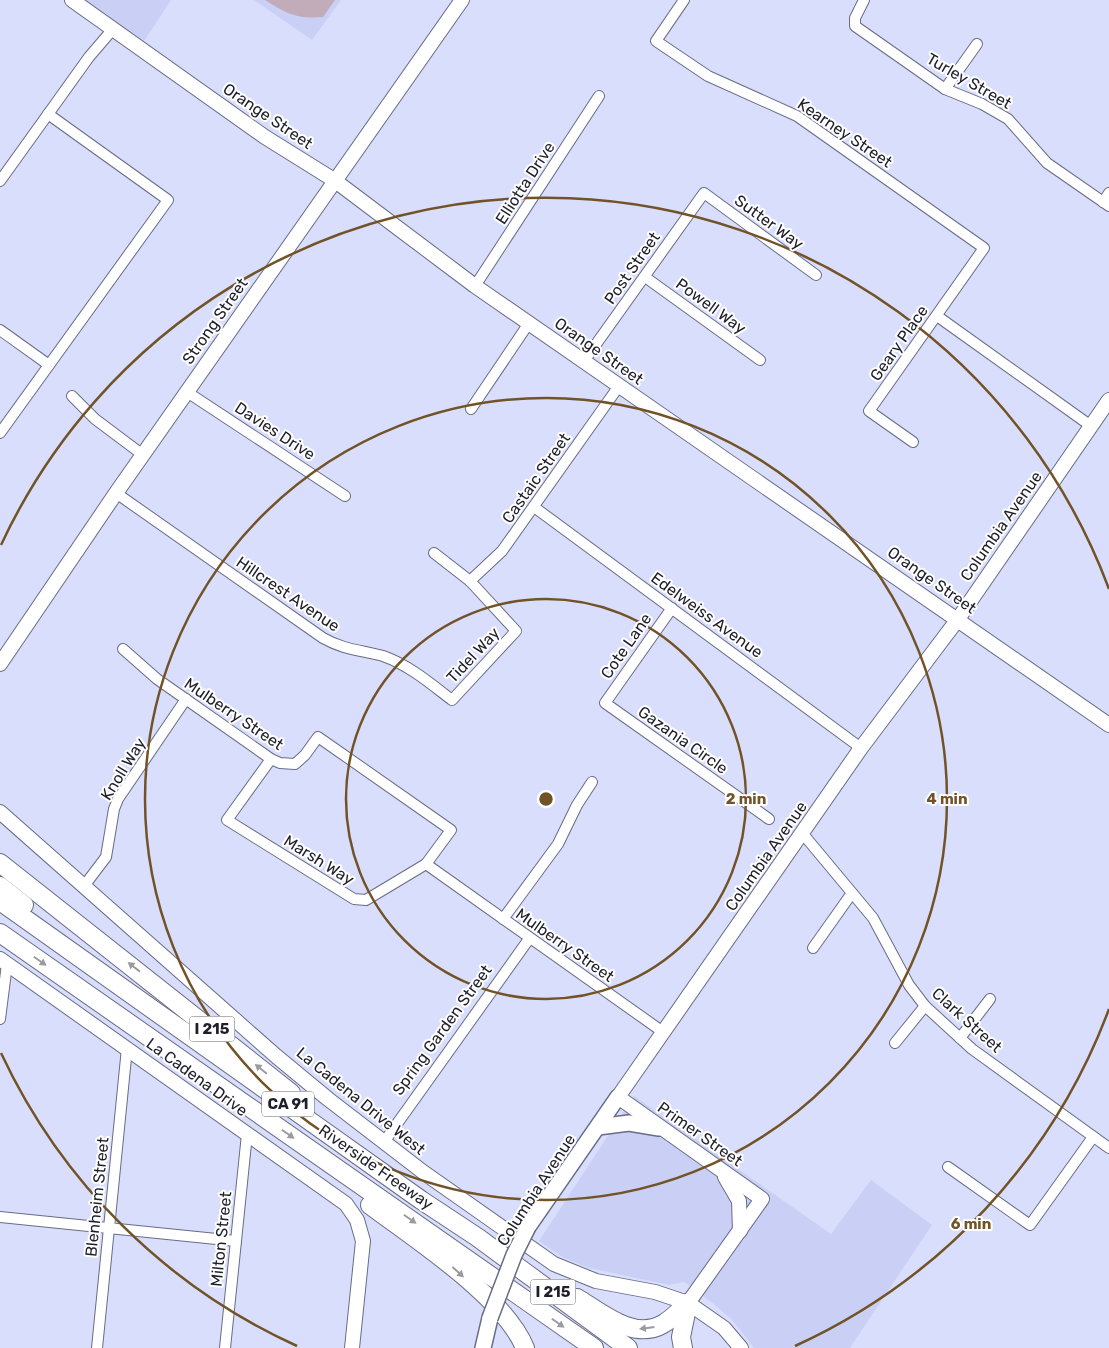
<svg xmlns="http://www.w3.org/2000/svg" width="1109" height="1348" font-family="Rubik,sans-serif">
  <rect width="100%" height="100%" fill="#dadefd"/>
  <!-- built -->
  <g fill="#cad0f5">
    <path d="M 82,0 L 171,0 L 144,41 Z"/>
    <path d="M 254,0 L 341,0 L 312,40 Z"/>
    <path d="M 634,1096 L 831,1234 L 871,1180 L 932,1225 L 850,1348 L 754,1348 L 733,1321 L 715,1305 L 684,1282 L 669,1285 L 589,1268 L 564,1258 L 539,1241 Z"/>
  </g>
  <!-- green -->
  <path fill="#c2acb9" d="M 265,0 L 335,0 L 323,17 C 296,19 287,14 265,0 Z"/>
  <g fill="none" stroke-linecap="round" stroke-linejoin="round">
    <!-- street casing -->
    <g stroke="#686c86" stroke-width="12">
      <g id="street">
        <path d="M 684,0 L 656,41 L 708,76 L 797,116 L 984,248 L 869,411 L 913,442"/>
        <path d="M 864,0 L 855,18 L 855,26 L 945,89 L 982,104 L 1008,119 L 1047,163 L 1109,206"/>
        <path d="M 945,89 L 977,44"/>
        <path d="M 0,181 L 89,57 L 113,29"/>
        <path d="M 1103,202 L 1109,193"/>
        <path d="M 645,277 L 760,360"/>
        <path d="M 475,286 L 599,96"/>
        <path d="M 937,316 L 1091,426"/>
        <path d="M 0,330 L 49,365"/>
        <path d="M 584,361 L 704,193 L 816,275"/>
        <path d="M 187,392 L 345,496"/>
        <path d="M 72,396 L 95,419 L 143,455"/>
        <path d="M 471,409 L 529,323"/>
        <path d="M 0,433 L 168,200 L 48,114"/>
        <path d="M 116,493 L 323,638 C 344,650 361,650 383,656 C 409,665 431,684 452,700 L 516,631 L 470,581 L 434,553"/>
        <path d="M 534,507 L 861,748"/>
        <path d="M 470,581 L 502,551 L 619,386"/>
        <path d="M 672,608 L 605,703 L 769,819"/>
        <path d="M 123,649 L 157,679 L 271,759 L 280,763 L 295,764 L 305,755 L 318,737 L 451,830 L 426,864 L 366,900 L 354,899 L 227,820 L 271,759"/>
        <path d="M 803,834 L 873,918 L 909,985 L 925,1006 L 972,1049 L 1109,1148"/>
        <path d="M 426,864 L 663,1032"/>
        <path d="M 84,886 L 106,857 L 114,809 L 118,799 L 186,699"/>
        <path d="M 503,919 L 558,844 L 577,805 L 592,782"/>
        <path d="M 813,948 L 852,893"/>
        <path d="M 0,1019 L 7,964"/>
        <path d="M 960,1038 L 990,999"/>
        <path d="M 895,1043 L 925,1006"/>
        <path d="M 384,1142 L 529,939"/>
        <path d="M 948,1167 L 1030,1225 L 1093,1137"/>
        <path d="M 0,1217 L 236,1241"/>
        <path d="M 97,1348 L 127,1048"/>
        <path d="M 225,1348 L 247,1134"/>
      </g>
    </g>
    <!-- secondary casing -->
    <g stroke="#686c86" stroke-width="16">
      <g id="secondary">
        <path d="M 72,0 L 265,137 L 334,180 L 475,286 L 1109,725"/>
        <path d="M 0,664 L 116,493 L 462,0"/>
        <path d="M 0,812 L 276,1056 L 328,1099 L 423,1172 L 554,1264 L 596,1281 L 655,1292 L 688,1303 L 724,1328 L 741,1348"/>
        <path d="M 0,959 L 346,1204 L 357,1220 L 363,1241 L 352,1348"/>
        <path d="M 725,1177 L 739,1201 L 740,1231"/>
        <path d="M 688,1303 L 762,1199 L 618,1097 L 861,748 L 958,619 L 1109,400"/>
      </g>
    </g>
    <!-- primary casing -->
    <g stroke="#686c86" stroke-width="18">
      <g id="primary">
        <path d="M 598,1127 L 629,1123 L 659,1128"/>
        <path d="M 528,1227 L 618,1097"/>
        <path d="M 483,1348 L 490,1318"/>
      </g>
    </g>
    <!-- highway casing -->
    <g stroke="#686c86" stroke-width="20">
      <g id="highway">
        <path d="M 0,863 L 291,1093"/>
        <path d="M 0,886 L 24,905"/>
        <path d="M 0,901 L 421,1200 L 477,1237 L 628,1348"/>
        <path d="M 0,933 L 594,1348"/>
        <path d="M 370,1205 C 415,1239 504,1296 525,1348"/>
        <path d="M 577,1298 C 602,1313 634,1341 663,1324 C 672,1319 680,1310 688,1303"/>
        <path d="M 683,1348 L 681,1337 L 688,1303"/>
      </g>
    </g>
    <!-- street -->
    <use href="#street" stroke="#fff" stroke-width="10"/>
    <!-- secondary -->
    <use href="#secondary" stroke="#fff" stroke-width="14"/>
    <!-- primary -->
    <use href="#primary" stroke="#fff" stroke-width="15"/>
    <!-- highway -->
    <use href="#highway" stroke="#fff" stroke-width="18"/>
    <!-- primary-bridge casing -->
    <g stroke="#686c86" stroke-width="18" stroke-linecap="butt">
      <path id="primary-bridge" d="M 490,1318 L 514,1255 L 528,1227"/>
    </g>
    <!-- primary-bridge -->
    <use href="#primary-bridge" stroke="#fff" stroke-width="15"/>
  </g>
  <!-- one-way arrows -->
  <defs><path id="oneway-solid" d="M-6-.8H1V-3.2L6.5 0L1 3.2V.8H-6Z" transform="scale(1.25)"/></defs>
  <g fill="#9a9a9f">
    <use href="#oneway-solid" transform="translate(40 961) rotate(35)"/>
    <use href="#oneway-solid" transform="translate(134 967) rotate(-142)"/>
    <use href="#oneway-solid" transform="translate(261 1069) rotate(-141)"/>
    <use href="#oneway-solid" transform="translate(288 1134) rotate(35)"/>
    <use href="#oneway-solid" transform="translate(410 1219) rotate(35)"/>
    <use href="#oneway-solid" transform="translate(458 1272) rotate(42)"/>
    <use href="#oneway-solid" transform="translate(558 1323) rotate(35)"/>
    <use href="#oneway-solid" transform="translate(647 1328) rotate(173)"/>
  </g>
  <!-- distance rings -->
  <g fill="none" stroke="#715327" stroke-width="2.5">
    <circle cx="546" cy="799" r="200"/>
    <circle cx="546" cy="799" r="401"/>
    <path d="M1109 1009A601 601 0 0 1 795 1346M297 1346A601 601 0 0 1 1 1053M1 545A601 601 0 0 1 1109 589"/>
  </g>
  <g text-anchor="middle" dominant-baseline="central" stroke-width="4" stroke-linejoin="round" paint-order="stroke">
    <!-- shield labels -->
    <g fill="#fff" stroke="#62626a" stroke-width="1">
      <rect x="189.5" y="1016.5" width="45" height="25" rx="4"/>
      <rect x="262" y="1091.5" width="52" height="25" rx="4"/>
      <rect x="530.5" y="1279.5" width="45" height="25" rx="4"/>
    </g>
    <g font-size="15" font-weight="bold" fill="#1e1f2a">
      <text x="212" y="1029">I 215</text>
      <text x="288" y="1104">CA 91</text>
      <text x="553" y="1292">I 215</text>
    </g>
    <!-- street labels -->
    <g font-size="16" fill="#1e1f2a" stroke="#fff">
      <text transform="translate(969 81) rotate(30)">Turley Street</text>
      <text transform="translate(268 116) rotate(34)">Orange Street</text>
      <text transform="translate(845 133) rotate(34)">Kearney Street</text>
      <text transform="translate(525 183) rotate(-57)">Elliotta Drive</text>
      <text transform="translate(769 222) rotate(36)">Sutter Way</text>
      <text transform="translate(632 268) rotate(-55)">Post Street</text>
      <text transform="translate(711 306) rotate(36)">Powell Way</text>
      <text transform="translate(215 321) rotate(-55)">Strong Street</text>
      <text transform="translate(899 343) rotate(-55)">Geary Place</text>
      <text transform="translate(599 351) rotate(35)">Orange Street</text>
      <text transform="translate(275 431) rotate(33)">Davies Drive</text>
      <text transform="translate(536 478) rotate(-55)">Castaic Street</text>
      <text transform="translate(1001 526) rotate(-55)">Columbia Avenue</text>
      <text transform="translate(932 580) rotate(35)">Orange Street</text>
      <text transform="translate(288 594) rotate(34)">Hillcrest Avenue</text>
      <text transform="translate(707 615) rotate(36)">Edelweiss Avenue</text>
      <text transform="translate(626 646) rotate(-55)">Cote Lane</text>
      <text transform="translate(473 655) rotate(-47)">Tidel Way</text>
      <text transform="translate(234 714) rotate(34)">Mulberry Street</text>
      <text transform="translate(683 740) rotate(35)">Gazania Circle</text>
      <text transform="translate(123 769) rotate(-58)">Knoll Way</text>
      <text transform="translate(766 856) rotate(-55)">Columbia Avenue</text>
      <text transform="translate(319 860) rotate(32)">Marsh Way</text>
      <text transform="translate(565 945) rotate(35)">Mulberry Street</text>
      <text transform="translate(967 1020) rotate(42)">Clark Street</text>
      <text transform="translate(442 1030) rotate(-54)">Spring Garden Street</text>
      <text transform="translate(197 1077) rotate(36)">La Cadena Drive</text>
      <text transform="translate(361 1101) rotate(39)">La Cadena Drive West</text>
      <text transform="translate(700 1134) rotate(35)">Primer Street</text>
      <text transform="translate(376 1167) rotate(35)">Riverside Freeway</text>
      <text transform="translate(536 1190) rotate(-57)">Columbia Avenue</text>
      <text transform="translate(97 1197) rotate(-84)">Blenheim Street</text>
      <text transform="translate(221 1239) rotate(-84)">Milton Street</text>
    </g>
  </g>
  <circle cx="546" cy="799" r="8" fill="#715327" stroke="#fff" stroke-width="2.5"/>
  <g font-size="15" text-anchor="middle" font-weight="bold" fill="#715327" stroke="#fff" stroke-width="4" stroke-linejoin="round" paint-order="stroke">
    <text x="746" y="804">2 min</text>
    <text x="947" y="804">4 min</text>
    <text x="971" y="1229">6 min</text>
  </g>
</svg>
